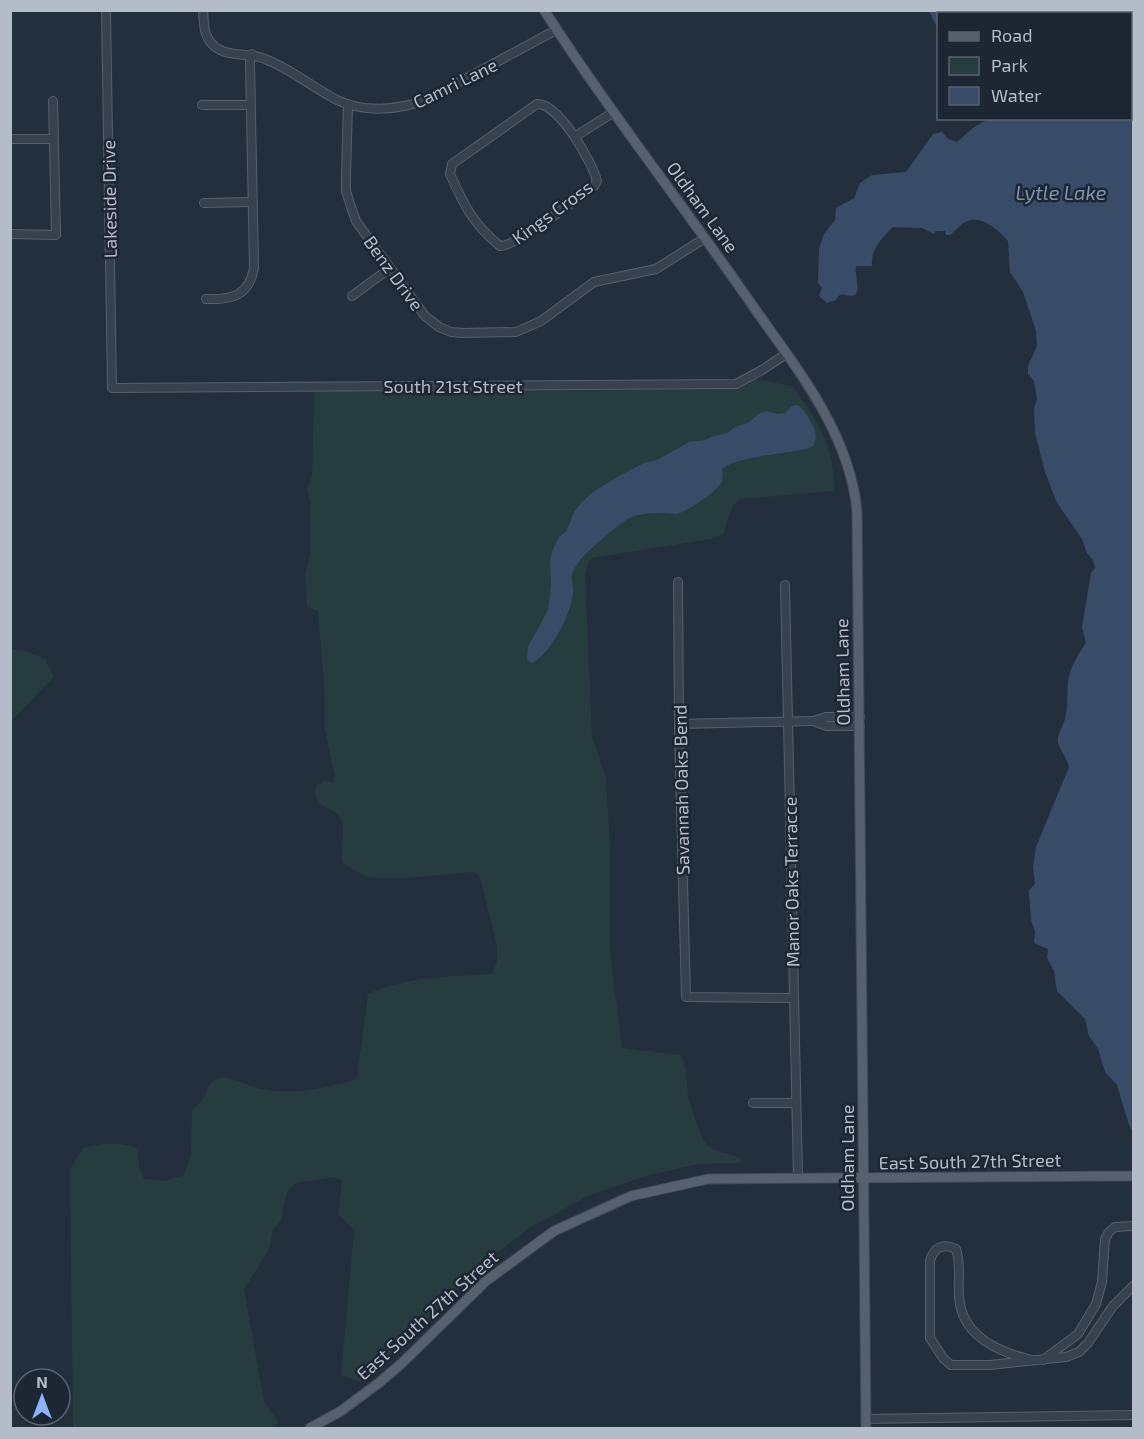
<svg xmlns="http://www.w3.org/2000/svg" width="1144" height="1439" font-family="'Exo 2',sans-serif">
  <rect width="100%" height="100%" fill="#242f3e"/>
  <!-- green -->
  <g fill="#263c3f">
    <path d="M 754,379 L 792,386 C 818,421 835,446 834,491 L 741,499 L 733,505 L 723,534 L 711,539 L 591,558 L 585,573 L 592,736 L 606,778 L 610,847 L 610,952 L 622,1048 L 680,1055 C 689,1067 686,1086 689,1100 C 690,1106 703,1141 706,1144 C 715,1154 730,1152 741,1159 L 740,1163 L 698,1164 L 646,1176 L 588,1196 L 558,1212 L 528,1229 L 474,1271 L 376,1371 L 361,1382 L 341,1375 L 354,1230 L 338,1214 L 342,1181 L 334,1177 L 296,1183 L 288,1191 L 283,1205 L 282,1220 L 273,1229 L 269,1250 L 244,1289 L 264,1402 L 279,1423 L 268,1428 L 73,1428 L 70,1169 L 83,1148 C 101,1143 121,1141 138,1149 L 139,1166 L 144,1179 L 166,1181 L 184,1175 L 191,1156 L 192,1111 C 196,1106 201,1102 204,1097 C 208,1090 208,1082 217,1079 C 230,1074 244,1085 257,1088 C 292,1096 322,1089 357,1079 L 368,994 C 410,976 447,977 492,974 L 497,962 L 497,946 L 480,877 L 475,872 L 406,878 L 380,878 L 367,877 L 343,864 C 338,850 350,823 336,813 C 331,809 324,807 318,803 L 315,794 L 317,785 L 325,780 L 332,783 L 335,777 L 325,729 L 325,696 L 318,611 L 307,607 L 305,575 L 310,554 L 310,502 L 307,490 L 312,476 L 314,391 L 737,387 Z"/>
    <path d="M 11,649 L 25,651 L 45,659 L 54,677 L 11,721 Z"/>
  </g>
  <!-- water -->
  <g fill="#394c67">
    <path d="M 929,11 L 1133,11 L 1133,1132 L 1129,1125 L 1117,1085 L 1105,1072 L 1098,1049 L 1089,1036 L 1085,1019 L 1057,991 L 1054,971 L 1047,958 L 1048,949 L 1034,943 L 1035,931 L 1031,920 L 1029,890 L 1035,884 L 1033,867 L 1036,847 L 1069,767 C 1067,758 1058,747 1058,742 C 1057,735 1063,726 1065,719 C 1068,707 1067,695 1068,682 C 1070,667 1078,655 1086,643 L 1082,627 L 1091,573 L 1095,568 L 1093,560 L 1087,553 L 1082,539 L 1057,503 L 1045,472 L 1035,433 L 1034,409 L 1037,399 L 1034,381 L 1028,374 L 1028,366 L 1037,346 L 1036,331 L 1023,292 L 1010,272 L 1008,241 C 997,228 977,211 961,225 C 957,228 954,232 950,235 L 946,235 L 945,231 L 936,231 L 934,234 L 922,228 L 893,227 C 882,237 870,251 872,266 L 856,266 C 854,276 861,287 855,295 C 848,298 840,290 836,300 L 827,303 L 819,296 L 822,288 L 818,283 L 819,249 L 824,234 L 835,220 L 836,208 L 854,198 L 860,183 L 872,175 L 906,172 L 933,134 L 942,132 L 948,139 L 957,142 L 973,128 L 988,119 L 1130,118 L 1130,14 L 938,14 L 938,29 Z"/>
    <path d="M 798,405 C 805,411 810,419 814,428 C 816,434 817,440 813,446 C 807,453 739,454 722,469 C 723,474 723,478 721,483 C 716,492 687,512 676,514 C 672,514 666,513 662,513 C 644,513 633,514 619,525 C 606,536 576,558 572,575 C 571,581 574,587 573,593 C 570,616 552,652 532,663 L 527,660 L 528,647 L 548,610 L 551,585 L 550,561 L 552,552 L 559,537 L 567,530 L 574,512 L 582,502 L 593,492 L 619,476 L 644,463 L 657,460 L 689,442 L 706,440 L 711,437 L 727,433 L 737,426 L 748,423 L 760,413 L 767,411 L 778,414 L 785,413 L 792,406 Z"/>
  </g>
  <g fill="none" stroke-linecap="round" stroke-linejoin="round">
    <!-- minor casing -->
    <g stroke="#565f6c" stroke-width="10">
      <g id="minor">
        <path d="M 106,10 L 112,388 L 736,384 L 762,370 L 786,354"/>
        <path d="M 203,10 C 204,23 203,35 213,45 C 226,58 249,52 265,59 C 291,69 312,87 337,100 C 364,113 398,110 426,100 L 556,30"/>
        <path d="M 348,104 L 346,177 L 346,191 L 351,207 L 356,221 L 425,316 L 439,327 L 451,332 L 463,333 L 516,332 L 541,321 L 594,282 L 656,269 L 705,238"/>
        <path d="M 537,104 C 559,103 592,162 597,181 L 594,186 C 579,197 515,247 500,246 C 473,224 464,205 450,174 L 452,164 Z"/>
        <path d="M 202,105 L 250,105"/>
        <path d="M 576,136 L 614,112"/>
        <path d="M 10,139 L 53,139"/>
        <path d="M 204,203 L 252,202"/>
        <path d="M 10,234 L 56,235 L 53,101"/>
        <path d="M 352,296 L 390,268"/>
        <path d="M 206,299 C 232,300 249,296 254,268 L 250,62 L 252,54"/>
        <path d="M 678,582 L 679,730 L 686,997 L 793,998"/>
        <path d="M 785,585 L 798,1178"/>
        <path d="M 813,721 L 827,726 L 860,726"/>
        <path d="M 679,724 L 813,721 L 826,717 L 860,717"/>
        <path d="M 753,1103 L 796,1103"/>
        <path d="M 1032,1360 C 998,1352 961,1336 959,1296 C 958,1280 961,1264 956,1249 C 943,1243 934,1247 930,1261 L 930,1338 L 943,1358 L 951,1365 L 990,1365 L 1066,1357 L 1079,1352 L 1088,1343 L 1113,1306 L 1134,1285"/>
        <path d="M 1043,1360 L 1078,1334 L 1096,1304 L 1102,1282 L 1105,1239 L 1109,1232 L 1115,1227 L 1134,1226"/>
        <path d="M 866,1419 L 1134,1415"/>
      </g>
    </g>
    <!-- major casing -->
    <g stroke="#414a57" stroke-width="11">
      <g id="major">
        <path d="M 544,10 C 607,108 679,200 746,296 C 791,362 849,428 857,511 L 866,1428"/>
        <path d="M 310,1428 L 341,1411 L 380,1382 L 402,1363 L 486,1281 L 554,1231 L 631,1196 L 708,1179 L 1134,1176"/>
      </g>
    </g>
    <!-- minor -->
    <use href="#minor" stroke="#38414e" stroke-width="8"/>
    <!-- major -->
    <use href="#major" stroke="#56606e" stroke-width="9"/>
  </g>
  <g text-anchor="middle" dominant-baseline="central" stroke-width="5" stroke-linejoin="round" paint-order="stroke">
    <!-- street labels -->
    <g font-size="18" fill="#b4bcc9" stroke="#1d2633">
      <text transform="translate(455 83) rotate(-26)">Camri Lane</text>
      <text transform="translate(109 199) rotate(-91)">Lakeside Drive</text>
      <text transform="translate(703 207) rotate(54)">Oldham Lane</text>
      <text transform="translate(552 212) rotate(-36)">Kings Cross</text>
      <text transform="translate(394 273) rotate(54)">Benz Drive</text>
      <text x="453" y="386">South 21st Street</text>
      <text transform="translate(842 672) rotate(-91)">Oldham Lane</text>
      <text transform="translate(681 790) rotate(-91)">Savannah Oaks Bend</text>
      <text transform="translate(791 882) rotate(-91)">Manor Oaks Terracce</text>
      <text transform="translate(847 1158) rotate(-90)">Oldham Lane</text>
      <text transform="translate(970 1161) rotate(-1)">East South 27th Street</text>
      <text transform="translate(427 1315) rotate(-42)">East South 27th Street</text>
    </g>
    <!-- water labels -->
    <g font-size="20" font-style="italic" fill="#7c92b1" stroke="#1d2633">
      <text x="1061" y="192">Lytle Lake</text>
    </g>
  </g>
  <!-- border -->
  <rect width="1144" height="1439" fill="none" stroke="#b4bcc9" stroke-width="24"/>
  <!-- legend -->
  <rect x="937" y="12" width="195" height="108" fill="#1d2633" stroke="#59626f" stroke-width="1.5"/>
  <rect x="949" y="32" width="30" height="9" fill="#56606e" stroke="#59626f" stroke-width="1.5"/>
  <text x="991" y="42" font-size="18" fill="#b4bcc9">Road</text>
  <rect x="949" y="57" width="30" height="18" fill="#263c3f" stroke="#59626f" stroke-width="1.5"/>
  <text x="991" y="72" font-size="18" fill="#b4bcc9">Park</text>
  <rect x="949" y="87" width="30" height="18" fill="#394c67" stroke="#59626f" stroke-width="1.5"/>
  <text x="991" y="102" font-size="18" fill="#b4bcc9">Water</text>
  <!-- north arrow -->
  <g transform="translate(42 1397)"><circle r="28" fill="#1d2633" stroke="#59626f" stroke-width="1.5"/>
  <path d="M0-4.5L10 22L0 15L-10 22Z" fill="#8ab4f8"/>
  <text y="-9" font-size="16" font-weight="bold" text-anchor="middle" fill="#b4bcc9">N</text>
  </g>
</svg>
